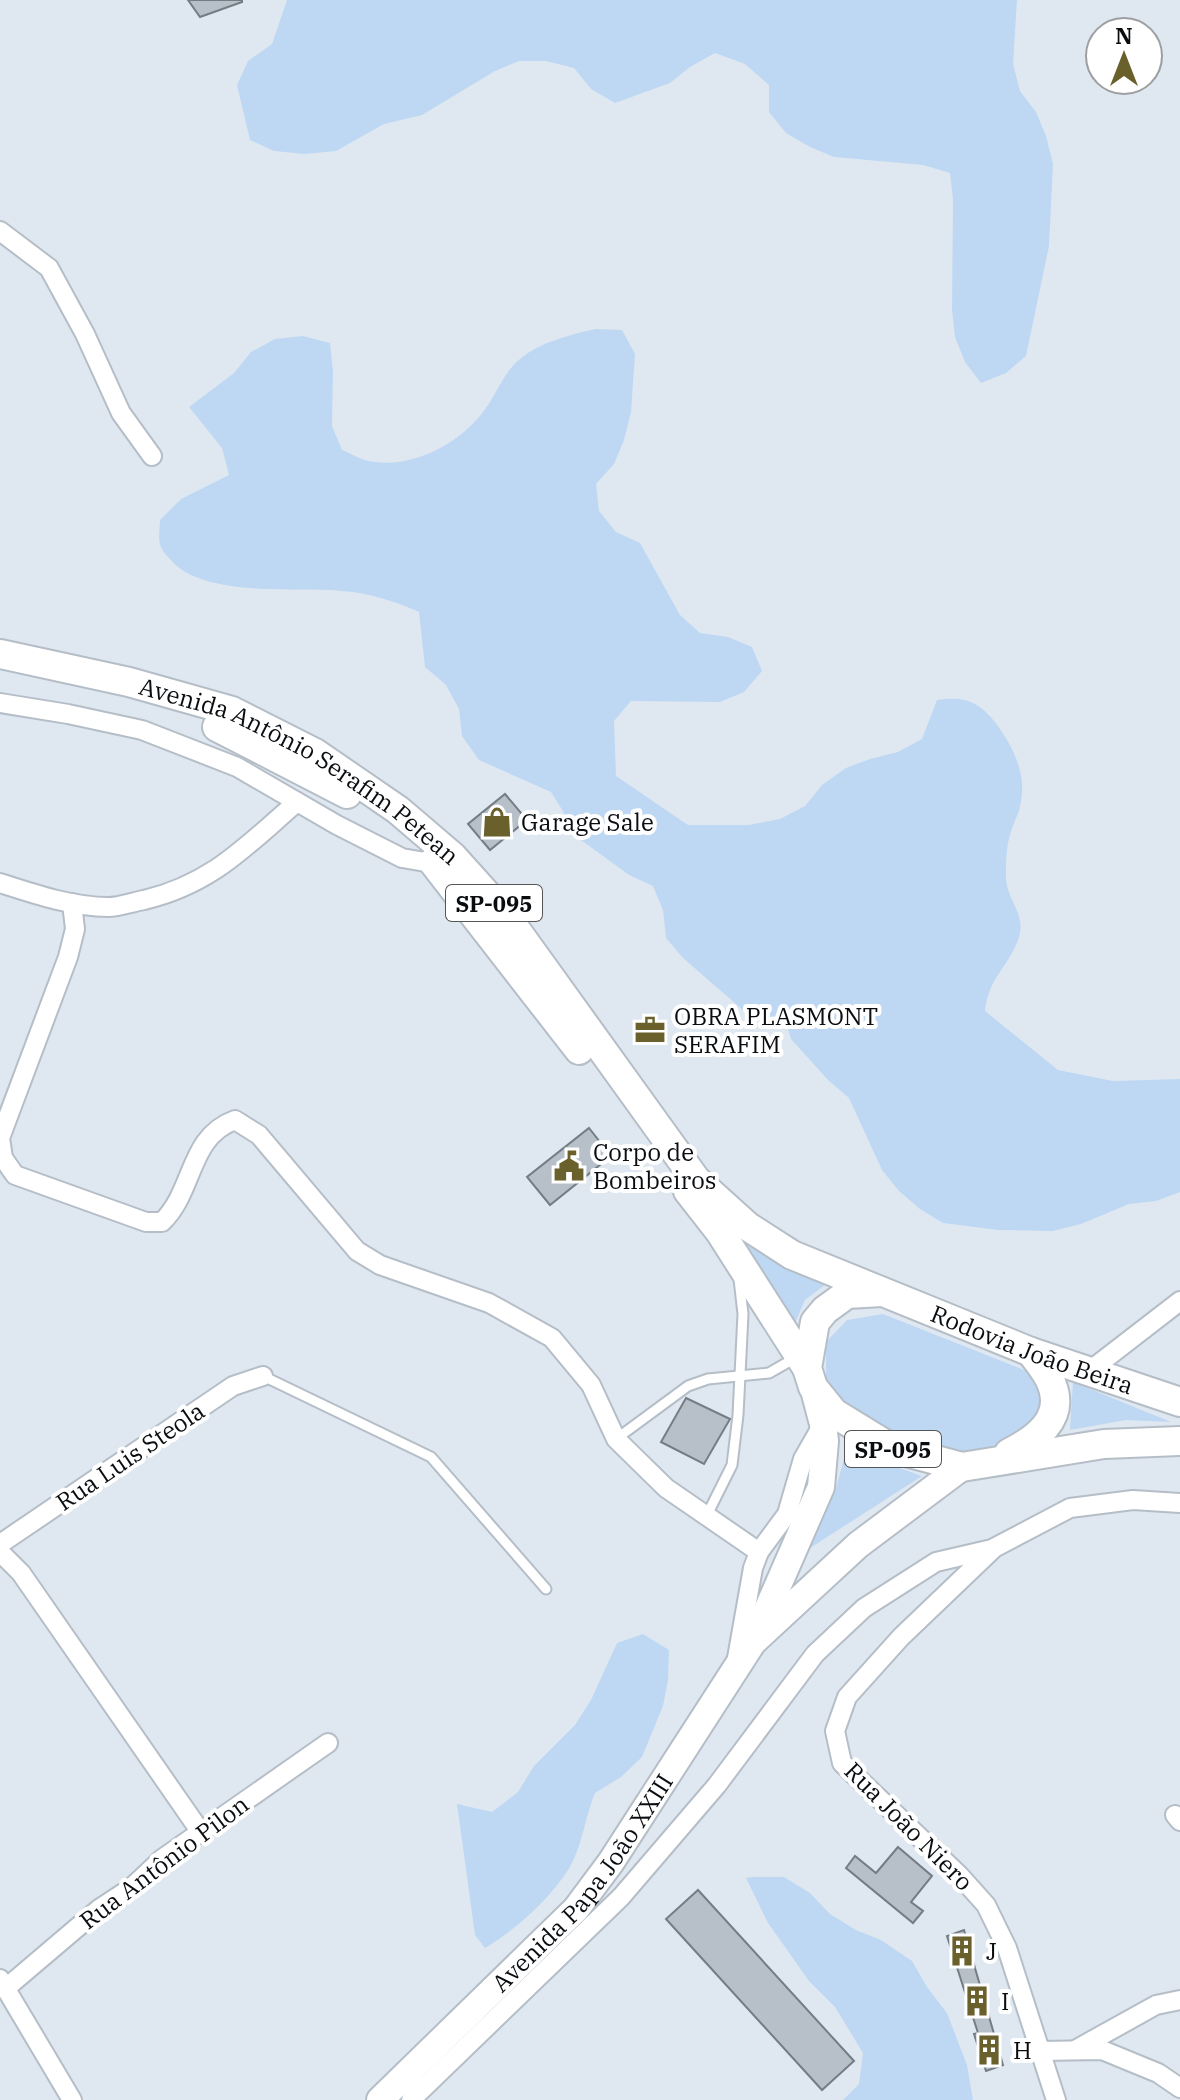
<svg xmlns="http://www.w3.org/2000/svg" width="1180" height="2100" font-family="'IBM Plex Serif',serif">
  <rect width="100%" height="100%" fill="#dfe8f1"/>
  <!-- green -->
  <g fill="#bed8f3">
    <path d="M 287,0 L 1017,0 L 1013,64 L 1020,91 L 1036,112 L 1046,136 L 1053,164 L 1049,246 L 1026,356 L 1006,373 L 981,383 L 965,362 L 955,337 L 952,310 L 953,200 L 950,173 L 923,165 L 834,157 L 810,147 L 786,133 L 769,112 L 769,85 L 745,64 L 715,53 L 690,67 L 670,83 L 615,103 L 591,89 L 574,68 L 546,61 L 519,61 L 495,71 L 422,115 L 384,124 L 336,151 L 305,154 L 274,151 L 250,140 L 237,85 L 248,61 L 272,44 Z"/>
    <path d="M 595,329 L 622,330 L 635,354 L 631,412 L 624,440 L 614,464 L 596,484 L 599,511 L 616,532 L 640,543 L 680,615 L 700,633 L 728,637 L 752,647 L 762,671 L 744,692 L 720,702 L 631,701 L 614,721 L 616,776 L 688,825 L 749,825 L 780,819 L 805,806 L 822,785 L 846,768 L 870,759 L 898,752 L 922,739 L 937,700 C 964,696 978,701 995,722 C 1013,746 1028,775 1020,806 C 1019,814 1014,821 1012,829 C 1006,844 1006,861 1006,877 C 1006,900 1028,915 1018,940 C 1007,969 989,977 985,1011 L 1058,1070 L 1113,1081 L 1180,1079 L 1180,1192 L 1156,1201 L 1129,1204 L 1081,1224 L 1053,1231 L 998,1230 L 943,1223 L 920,1209 L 899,1191 L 882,1170 L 849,1098 L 828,1080 L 791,1039 L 788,1029 L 744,1011 L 683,958 L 666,938 L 663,910 L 653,886 L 629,875 L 581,840 L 551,792 L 479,760 L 462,736 L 459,709 L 446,685 L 425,667 L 419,612 C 394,601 369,593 342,591 C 297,587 201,598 170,559 C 166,555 161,550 160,544 C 158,537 160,527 160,520 L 181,499 L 229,475 L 222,448 L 189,407 L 234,373 L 251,352 L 275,339 L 303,336 L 330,343 L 333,371 L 332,426 L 342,450 C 350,453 358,458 365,460 C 411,472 464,442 488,405 C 498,390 506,370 520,359 C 540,342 570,335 595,329 Z"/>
    <path d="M 743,1243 L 789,1270 L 825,1285 L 805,1300 L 795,1323 Z"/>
    <path d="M 883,1314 L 1027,1371 L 1042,1399 L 1043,1427 L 996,1458 L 891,1442 L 847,1410 L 826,1378 L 826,1342 L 847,1320 Z"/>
    <path d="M 1073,1382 L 1171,1422 L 1126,1420 L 1070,1430 Z"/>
    <path d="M 849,1440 L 883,1462 L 922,1476 L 807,1550 L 835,1492 Z"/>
    <path d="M 643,1634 L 669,1650 L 668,1680 L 663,1706 L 642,1757 L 621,1777 L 595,1793 C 585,1817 582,1848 568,1870 C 548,1901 515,1930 485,1948 L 475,1935 L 457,1804 L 492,1812 L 518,1792 L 534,1766 L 575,1725 L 591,1700 L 617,1643 Z"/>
    <path d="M 753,1877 L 784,1877 L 810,1893 L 830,1914 L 856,1930 L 881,1940 L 912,1961 L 927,1987 L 947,2013 L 967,2065 L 973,2100 L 843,2100 L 859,2084 L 863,2053 L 835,2007 L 809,1981 L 768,1923 L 746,1878 Z"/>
  </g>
  <!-- building -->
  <g fill="#b7c0c8" stroke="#747c84" stroke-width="2">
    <path d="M 188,0 L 242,0 L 242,2 L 200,17 Z"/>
    <path d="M 505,794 L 527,820 L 490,850 L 468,824 Z"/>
    <path d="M 589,1128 L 611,1156 L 550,1205 L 527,1177 Z"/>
    <path d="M 686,1398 L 730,1419 L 704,1464 L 661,1442 Z"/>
    <path d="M 898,1847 L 932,1876 L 911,1902 L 923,1911 L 913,1923 L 846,1868 L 855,1856 L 876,1873 Z"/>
    <path d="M 698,1890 L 854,2061 L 822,2090 L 666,1919 Z"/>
    <path d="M 964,1930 L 1003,2065 L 986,2071 L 974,2034 L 978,2033 L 947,1936 Z"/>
  </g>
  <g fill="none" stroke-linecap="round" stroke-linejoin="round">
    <!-- service casing -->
    <g stroke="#b5bec7" stroke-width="13">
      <g id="service">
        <path d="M 263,1376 L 431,1457 L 546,1589"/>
        <path d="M 616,1439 L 688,1386 L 708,1379 L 769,1373 L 797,1357"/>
        <path d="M 706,1517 L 732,1465 L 738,1415 L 743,1314 L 739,1279"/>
      </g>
    </g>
    <!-- minor casing -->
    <g stroke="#b5bec7" stroke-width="22">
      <g id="minor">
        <path d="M 0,231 L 49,268 L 85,334 L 121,413 L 152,456"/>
        <path d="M 0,703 L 68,714 L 142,730 L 237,767 L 337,825 L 402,858 L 437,864"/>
        <path d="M 0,883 C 34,894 72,907 108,907 C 120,907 132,902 144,900 C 212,884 246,846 297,802"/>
        <path d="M 72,903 L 75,929 L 68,957 L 0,1138 L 3,1158 L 15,1175 L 146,1222 L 162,1222 C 195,1190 188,1137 235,1120 L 259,1135 L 357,1251 L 380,1265 L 489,1303 L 552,1338 L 591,1385 L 616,1439 L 666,1488 L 759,1552 L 753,1568 L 737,1658"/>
        <path d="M 1088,1372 L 1180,1301"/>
        <path d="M 0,1544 L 233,1386 L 263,1376"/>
        <path d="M 992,1550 L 901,1637 L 847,1697 L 835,1731 L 842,1763 L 960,1876 L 986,1905 L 1007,1948 L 1056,2100"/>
        <path d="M 0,1552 L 21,1573 L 200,1831"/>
        <path d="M 759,1552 L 787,1514 L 803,1459 L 823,1424"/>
        <path d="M 1175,1815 L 1180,1821"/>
        <path d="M 0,1979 L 72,2100"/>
        <path d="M 6,1988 L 99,1909 L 131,1888 L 162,1859 L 328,1743"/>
        <path d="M 1075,2050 L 1156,2005 L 1180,2000"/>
        <path d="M 1040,2051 L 1102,2050 L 1158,2073 L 1180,2088"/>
        <path d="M 411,2100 L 621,1897 L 717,1785 L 815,1654 L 864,1608 L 936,1562 L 992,1549 L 1070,1508 L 1133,1500 L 1180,1503"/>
      </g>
    </g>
    <!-- secondary casing -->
    <g stroke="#b5bec7" stroke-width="30">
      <g id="secondary">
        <path d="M 758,1631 L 821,1487 L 825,1441 L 823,1424 L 814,1390"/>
        <path id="s1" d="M 380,2100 L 576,1909 L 611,1862 L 753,1642 L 858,1545 L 962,1467"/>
      </g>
    </g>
    <!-- primary casing -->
    <g stroke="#b5bec7" stroke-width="32">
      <g id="primary">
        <path id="s2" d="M 0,654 L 129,682 L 232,711 L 315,753 L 398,810 L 453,857 L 506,916 L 696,1180 L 747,1226 L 792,1255 L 1031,1352 L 1180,1402"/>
        <path d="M 217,727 L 347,794"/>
        <path d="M 433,862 L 579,1050"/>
        <path d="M 688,1191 L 720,1232 L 807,1368"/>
        <path d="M 882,1292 L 847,1294 L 825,1310 L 815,1322 L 807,1368 L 813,1387 L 834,1413 L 891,1448 L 962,1467 L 1104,1444 L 1180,1441"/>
        <path d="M 1009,1453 C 1035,1440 1065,1419 1052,1385 C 1048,1373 1038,1362 1031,1352"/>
      </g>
    </g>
    <!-- service -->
    <use href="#service" stroke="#fff" stroke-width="9"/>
    <!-- minor -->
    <use href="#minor" stroke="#fff" stroke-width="18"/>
    <!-- secondary -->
    <use href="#secondary" stroke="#fff" stroke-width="26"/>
    <!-- primary -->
    <use href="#primary" stroke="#fff" stroke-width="28"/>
  </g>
  <!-- icons -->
  <defs>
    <g id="shop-bare" transform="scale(2.4)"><path d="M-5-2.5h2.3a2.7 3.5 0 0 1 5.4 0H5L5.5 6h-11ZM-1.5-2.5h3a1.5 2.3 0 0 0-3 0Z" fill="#69602c" stroke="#fff" stroke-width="2.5" paint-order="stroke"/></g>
    <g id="office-bare" transform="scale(2.4)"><path d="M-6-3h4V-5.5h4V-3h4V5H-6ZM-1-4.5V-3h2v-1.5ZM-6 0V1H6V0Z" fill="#69602c" stroke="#fff" stroke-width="2.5" paint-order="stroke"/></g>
    <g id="civic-bare" transform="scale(2.4)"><path d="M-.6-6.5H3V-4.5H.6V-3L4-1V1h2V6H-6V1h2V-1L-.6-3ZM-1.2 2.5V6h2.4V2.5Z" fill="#69602c" stroke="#fff" stroke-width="2.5" paint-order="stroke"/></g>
    <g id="building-bare" transform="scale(2.4)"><path d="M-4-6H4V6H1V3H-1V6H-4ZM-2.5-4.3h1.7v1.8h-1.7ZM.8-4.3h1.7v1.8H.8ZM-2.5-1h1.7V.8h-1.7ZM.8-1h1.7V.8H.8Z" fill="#69602c" stroke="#fff" stroke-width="2.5" paint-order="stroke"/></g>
  </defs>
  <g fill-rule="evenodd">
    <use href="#shop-bare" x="497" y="822"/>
    <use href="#office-bare" x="650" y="1030"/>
    <use href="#civic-bare" x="569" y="1166"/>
    <use href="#building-bare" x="962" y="1951"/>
    <use href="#building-bare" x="977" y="2001"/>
    <use href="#building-bare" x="989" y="2050"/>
  </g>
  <g text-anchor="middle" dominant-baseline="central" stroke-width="8" stroke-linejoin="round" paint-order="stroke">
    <!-- shield labels -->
    <g fill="#fff" stroke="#545658" stroke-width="2">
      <rect x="446" y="885" width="96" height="36" rx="6"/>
      <rect x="845" y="1431" width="96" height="36" rx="6"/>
    </g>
    <g font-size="22" font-weight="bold" fill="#0a0d10">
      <text x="494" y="903">SP-095</text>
      <text x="893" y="1449">SP-095</text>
    </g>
    <!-- street labels -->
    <g font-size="24" fill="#0a0d10" stroke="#fff">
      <text stroke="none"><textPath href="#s2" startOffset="326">Avenida Antônio Serafim Petean</textPath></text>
      <text stroke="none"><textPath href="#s2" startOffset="1290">Rodovia João Beira</textPath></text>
      <text transform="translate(130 1456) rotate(-34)">Rua Luis Steola</text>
      <text transform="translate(909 1826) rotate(45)">Rua João Niero</text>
      <text transform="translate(164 1862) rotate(-37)">Rua Antônio Pilon</text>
      <text stroke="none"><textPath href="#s1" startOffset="298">Avenida Papa João XXIII</textPath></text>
    </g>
    <!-- poi labels -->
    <g font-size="24" fill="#0a0d10" stroke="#fff" text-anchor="start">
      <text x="521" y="822">Garage Sale</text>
      <text x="674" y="1016">OBRA PLASMONT<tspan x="674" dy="28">SERAFIM</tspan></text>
      <text x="593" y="1152">Corpo de<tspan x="593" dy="28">Bombeiros</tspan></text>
      <text x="986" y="1951">J</text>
      <text x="1001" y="2001">I</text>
      <text x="1013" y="2050">H</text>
    </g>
  </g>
  <!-- north arrow -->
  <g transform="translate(1124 56)"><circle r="38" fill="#ffffff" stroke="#9d9e9f" stroke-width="2"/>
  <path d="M0-6L14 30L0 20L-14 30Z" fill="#69602c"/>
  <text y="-12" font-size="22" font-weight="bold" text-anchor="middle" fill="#0a0d10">N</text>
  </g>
</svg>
